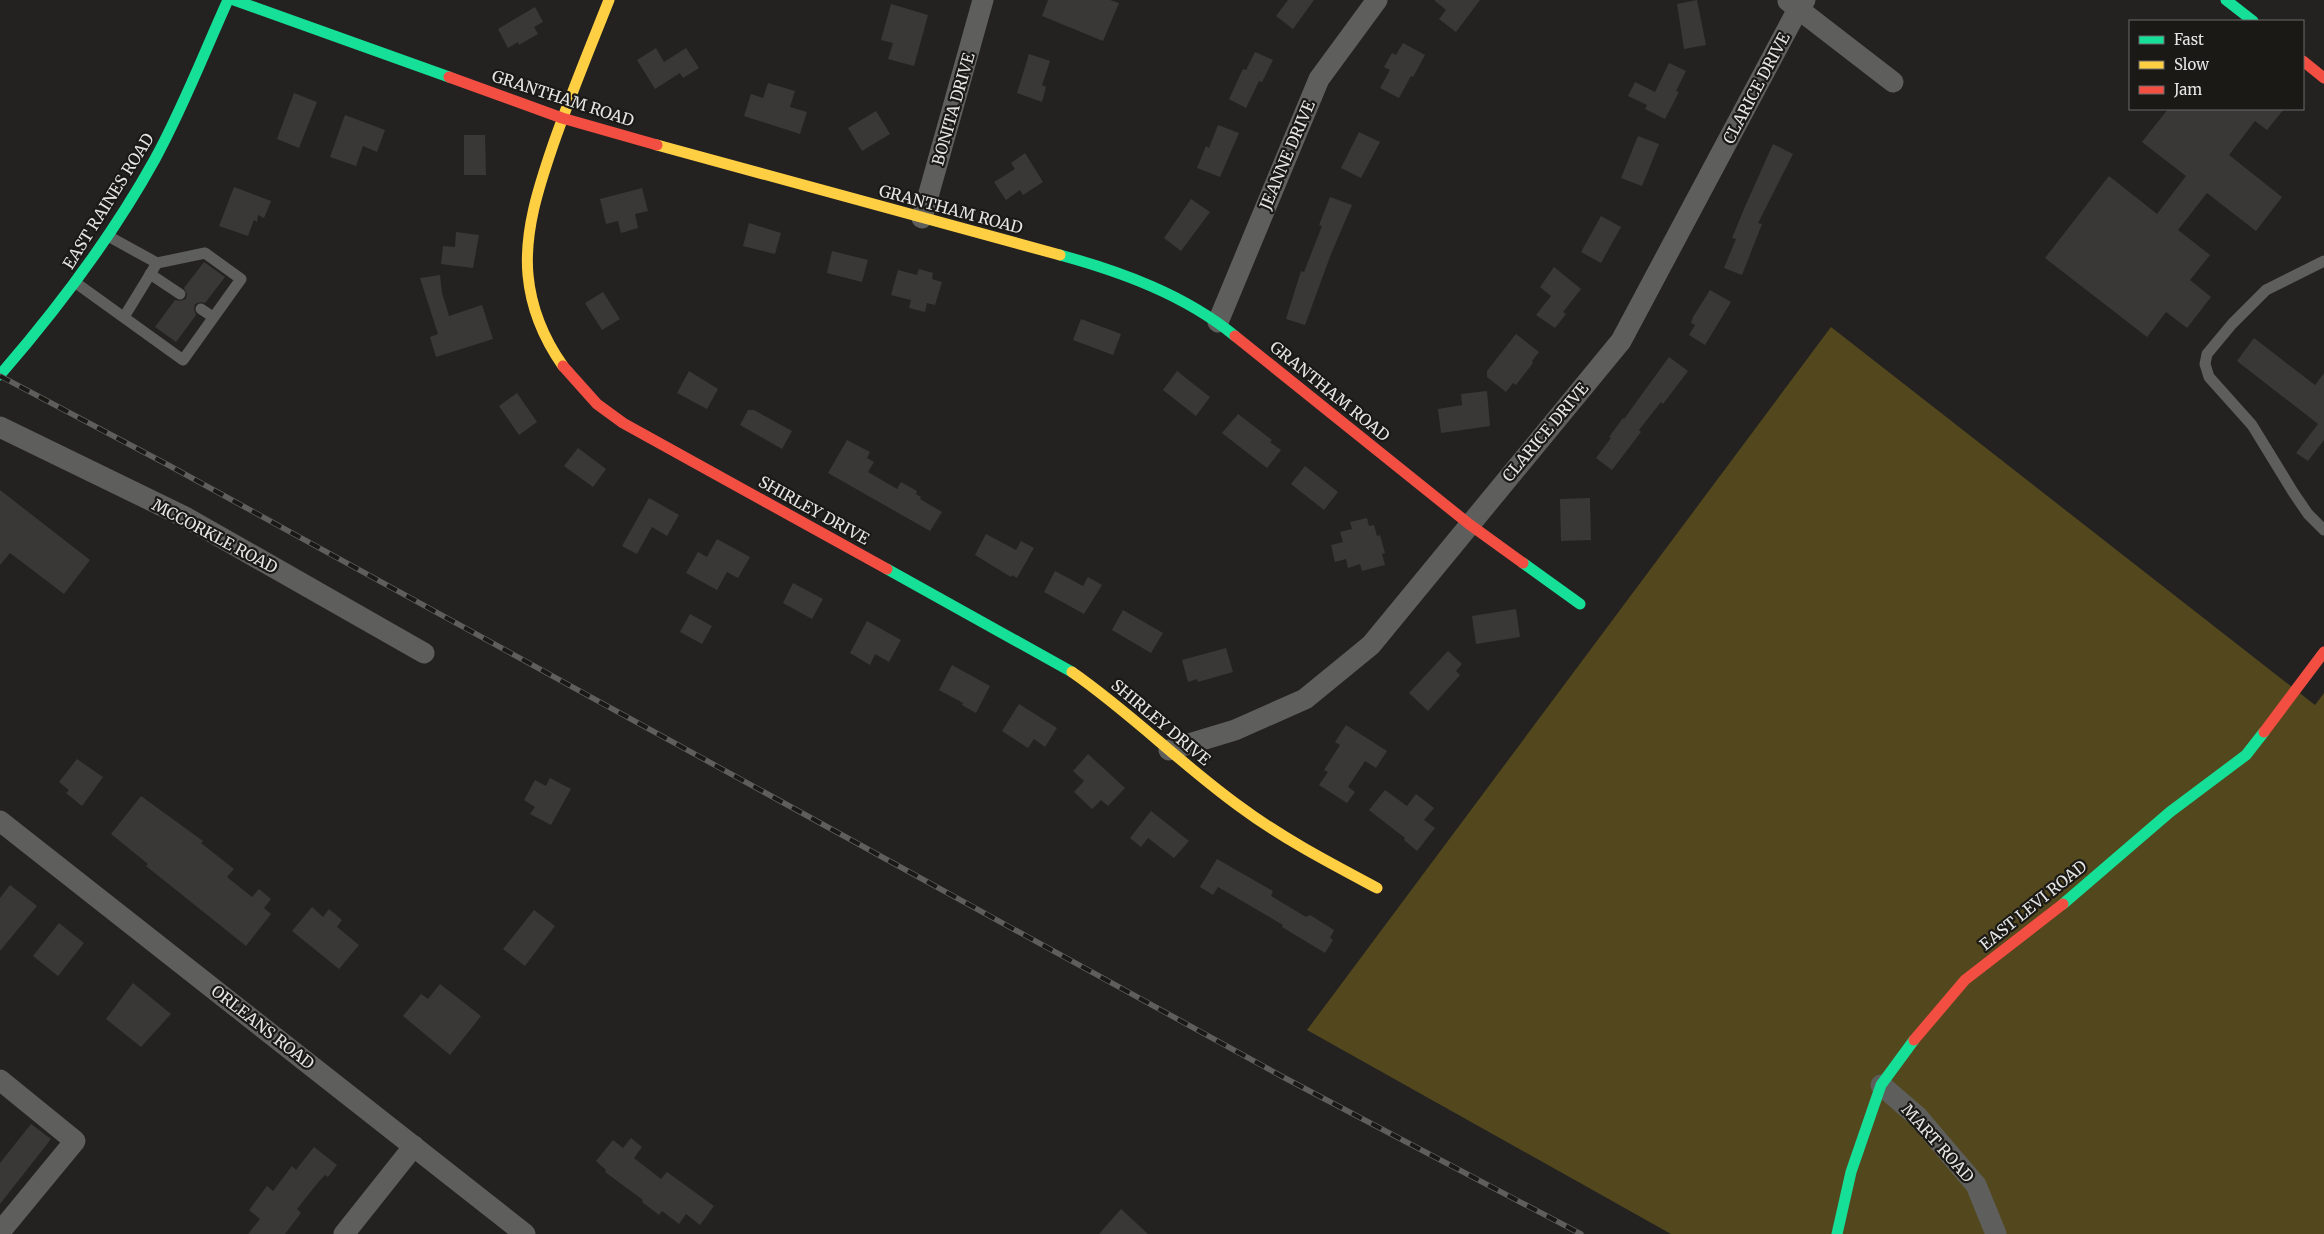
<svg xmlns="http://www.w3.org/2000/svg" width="2324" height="1234" font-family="Merriweather,serif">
  <rect width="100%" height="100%" fill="#232221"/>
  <!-- forest -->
  <path fill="#53471d" d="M 1831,327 L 2315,705 L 2324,693 L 2324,1234 L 1671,1234 L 1307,1030 Z"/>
  <!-- building -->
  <g fill="#393837">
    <path d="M 1048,0 L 1110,0 L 1119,3 L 1103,41 L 1042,16 Z"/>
    <path d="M 1288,0 L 1314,0 L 1293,29 L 1276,16 Z"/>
    <path d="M 1434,0 L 1480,0 L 1456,32 L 1439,19 L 1446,10 Z"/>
    <path d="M 1697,0 L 1706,45 L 1684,49 L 1677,4 Z"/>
    <path d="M 891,4 L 928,15 L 914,66 L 888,59 L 893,43 L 881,40 Z"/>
    <path d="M 535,7 L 543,22 L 534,27 L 538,34 L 519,45 L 518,42 L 508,48 L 498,29 Z"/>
    <path d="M 1403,43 L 1425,55 L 1413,77 L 1411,76 L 1399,98 L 1380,88 L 1390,70 L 1384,67 L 1392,53 L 1396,55 Z"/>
    <path d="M 656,48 L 664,62 L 686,48 L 699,68 L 683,78 L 680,73 L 655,89 L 637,60 Z"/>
    <path d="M 1255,52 L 1273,60 L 1262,82 L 1259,81 L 1246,108 L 1229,99 L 1243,69 L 1246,70 Z"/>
    <path d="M 1029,54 L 1050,61 L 1042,85 L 1046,87 L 1042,102 L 1017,93 Z"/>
    <path d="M 1669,63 L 1686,71 L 1676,91 L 1679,92 L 1665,119 L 1645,109 L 1647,105 L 1628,96 L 1635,82 L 1655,92 Z"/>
    <path d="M 768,83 L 795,91 L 790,107 L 807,112 L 800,134 L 744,116 L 751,94 L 763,98 Z"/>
    <path d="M 294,93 L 317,102 L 299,148 L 277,139 Z"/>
    <path d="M 2168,109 L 2284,109 L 2267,130 L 2255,121 L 2229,155 L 2282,197 L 2256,231 L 2207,193 L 2178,230 L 2210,255 L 2190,280 L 2211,297 L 2187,328 L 2166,312 L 2147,337 L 2045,258 L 2109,176 L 2157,214 L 2186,176 L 2142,142 Z"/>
    <path d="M 876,111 L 890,134 L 862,151 L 848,128 Z"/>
    <path d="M 345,115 L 385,130 L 377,152 L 363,146 L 356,166 L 330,157 Z"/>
    <path d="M 1218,125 L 1239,133 L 1220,177 L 1197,168 L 1206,146 L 1209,148 Z"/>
    <path d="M 1359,132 L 1380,142 L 1361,178 L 1341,168 Z"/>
    <path d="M 464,135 L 485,135 L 486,175 L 464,175 Z"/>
    <path d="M 1638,136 L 1659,144 L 1642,186 L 1621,178 Z"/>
    <path d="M 1773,144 L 1793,154 L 1758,223 L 1762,224 L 1742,275 L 1724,268 L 1736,239 L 1732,238 L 1744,209 Z"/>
    <path d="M 1025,153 L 1043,182 L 1023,195 L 1020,190 L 1006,200 L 994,182 L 1015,169 L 1011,163 Z"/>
    <path d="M 234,187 L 271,201 L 264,218 L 258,215 L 257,222 L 254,220 L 248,236 L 219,226 Z"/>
    <path d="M 642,188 L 648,211 L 635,214 L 638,228 L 621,233 L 618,221 L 606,224 L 600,199 Z"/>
    <path d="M 1330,197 L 1352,205 L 1331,254 L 1305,325 L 1286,319 L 1301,271 L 1304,272 L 1322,226 L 1319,225 Z"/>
    <path d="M 1191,199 L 1210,212 L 1181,251 L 1164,238 Z"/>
    <path d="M 1601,216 L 1621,227 L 1601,263 L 1581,252 Z"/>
    <path d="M 749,223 L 781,233 L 775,254 L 743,246 Z"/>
    <path d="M 456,232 L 479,235 L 473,268 L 441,264 L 443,246 L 455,247 Z"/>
    <path d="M 832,251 L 868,260 L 862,282 L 827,273 Z"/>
    <path d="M 204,262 L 225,277 L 205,303 L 201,302 L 195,304 L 194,309 L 196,315 L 176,342 L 155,327 L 175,300 L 180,301 L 186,299 L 187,294 L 184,288 Z"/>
    <path d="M 1554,267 L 1581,289 L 1563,312 L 1566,314 L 1555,328 L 1536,315 L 1551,296 L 1540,287 Z"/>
    <path d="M 919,269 L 933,273 L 932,279 L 942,282 L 935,305 L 927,303 L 925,312 L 909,308 L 911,300 L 891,295 L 898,270 L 917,275 Z"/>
    <path d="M 440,275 L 442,293 L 449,316 L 482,305 L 493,339 L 436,357 L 430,337 L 438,334 L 420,278 Z"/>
    <path d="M 1710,290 L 1731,302 L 1705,345 L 1689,335 L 1695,325 L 1691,323 L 1693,317 Z"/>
    <path d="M 603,292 L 620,319 L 602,330 L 585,303 Z"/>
    <path d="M 1081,319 L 1121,334 L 1113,355 L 1073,340 Z"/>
    <path d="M 1516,334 L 1539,352 L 1532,361 L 1533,363 L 1516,385 L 1513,383 L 1506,392 L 1487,377 L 1487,371 Z"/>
    <path d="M 2254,338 L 2315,385 L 2324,373 L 2324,440 L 2308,461 L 2296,453 L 2318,424 L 2237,361 Z"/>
    <path d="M 1669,357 L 1688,371 L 1663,404 L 1661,402 L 1639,430 L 1641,432 L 1612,470 L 1596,458 L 1611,438 L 1609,437 L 1623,418 L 1624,419 Z"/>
    <path d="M 689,371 L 718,389 L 707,409 L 677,393 Z"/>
    <path d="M 1177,371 L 1210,397 L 1196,416 L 1163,390 Z"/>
    <path d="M 1487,391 L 1490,426 L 1441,433 L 1438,409 L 1462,405 L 1461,394 Z"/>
    <path d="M 517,393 L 537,422 L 519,435 L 499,406 Z"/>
    <path d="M 748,410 L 754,410 L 792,431 L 782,449 L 740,425 Z"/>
    <path d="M 1238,414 L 1272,440 L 1270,442 L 1281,450 L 1267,468 L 1222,433 Z"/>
    <path d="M 847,440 L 870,452 L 867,458 L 874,462 L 868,472 L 897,489 L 901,482 L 917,491 L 916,494 L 921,497 L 920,499 L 942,512 L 930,531 L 828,473 Z"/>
    <path d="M 578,448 L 606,469 L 593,487 L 564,466 Z"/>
    <path d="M 1305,466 L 1338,492 L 1324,510 L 1291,484 Z"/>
    <path d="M 0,490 L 90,560 L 64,594 L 10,553 L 0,565 Z"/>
    <path d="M 649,498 L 679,515 L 667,536 L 652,527 L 637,554 L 622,546 Z"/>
    <path d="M 1590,498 L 1591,540 L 1561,541 L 1560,499 Z"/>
    <path d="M 1367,518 L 1369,526 L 1374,525 L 1377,536 L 1380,535 L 1385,553 L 1382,554 L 1385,565 L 1362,571 L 1360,564 L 1348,568 L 1346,559 L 1335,562 L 1331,545 L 1343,542 L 1340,532 L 1352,529 L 1350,522 Z"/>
    <path d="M 986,534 L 1016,550 L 1021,541 L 1034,548 L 1017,578 L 1012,575 L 1011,577 L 975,555 Z"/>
    <path d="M 717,539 L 750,557 L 738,578 L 727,572 L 717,590 L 686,573 L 698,552 L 707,557 Z"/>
    <path d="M 1055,571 L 1083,586 L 1088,577 L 1102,585 L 1084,614 L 1044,592 Z"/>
    <path d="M 793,583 L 823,599 L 812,619 L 783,603 Z"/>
    <path d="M 1516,609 L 1520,637 L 1476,644 L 1472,616 Z"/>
    <path d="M 1123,610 L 1163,633 L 1151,653 L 1112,630 Z"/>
    <path d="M 690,614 L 712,626 L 702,644 L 680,632 Z"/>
    <path d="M 867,621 L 901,640 L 889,662 L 875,654 L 870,665 L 850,653 Z"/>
    <path d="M 1226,648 L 1233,672 L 1198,682 L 1197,679 L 1188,682 L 1182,660 Z"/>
    <path d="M 1448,651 L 1462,664 L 1456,671 L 1460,675 L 1428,711 L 1409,693 Z"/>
    <path d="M 952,665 L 990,686 L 976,713 L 962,705 L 963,703 L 939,690 Z"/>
    <path d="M 1019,704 L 1057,728 L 1045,747 L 1034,739 L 1028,748 L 1002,731 Z"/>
    <path d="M 1346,725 L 1387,751 L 1376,768 L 1365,761 L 1348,787 L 1355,792 L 1347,803 L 1319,785 L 1328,772 L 1324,770 L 1340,745 L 1335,742 Z"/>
    <path d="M 1088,754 L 1125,788 L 1108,806 L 1101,800 L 1092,809 L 1074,792 L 1084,781 L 1073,771 Z"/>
    <path d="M 77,759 L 103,777 L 82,806 L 66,793 L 69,790 L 59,782 Z"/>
    <path d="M 550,778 L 571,789 L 551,825 L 530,814 L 535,807 L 524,800 L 535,780 L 546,786 Z"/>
    <path d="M 1385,790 L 1407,806 L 1416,794 L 1434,808 L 1424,820 L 1435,828 L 1417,851 L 1404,840 L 1405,838 L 1369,810 Z"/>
    <path d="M 141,796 L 203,841 L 201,843 L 234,869 L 227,877 L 252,897 L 259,889 L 271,899 L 264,908 L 271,914 L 246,946 L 146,866 L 148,864 L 111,834 Z"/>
    <path d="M 1151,811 L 1189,841 L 1174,858 L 1148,838 L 1141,847 L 1130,838 Z"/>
    <path d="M 1217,859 L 1273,891 L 1271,896 L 1306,917 L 1310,915 L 1334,930 L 1330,938 L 1333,940 L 1325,953 L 1282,927 L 1283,925 L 1218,887 L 1213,895 L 1200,887 Z"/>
    <path d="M 10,885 L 37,906 L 0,951 L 0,898 Z"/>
    <path d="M 312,907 L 323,917 L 329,909 L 342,920 L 337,927 L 359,945 L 339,969 L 292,931 Z"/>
    <path d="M 534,910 L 555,926 L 525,966 L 503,949 Z"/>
    <path d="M 59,923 L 84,943 L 58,976 L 33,956 Z"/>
    <path d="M 133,983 L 171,1014 L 141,1047 L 106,1019 Z"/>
    <path d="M 440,984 L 481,1016 L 450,1055 L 403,1016 L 421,994 L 428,999 Z"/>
    <path d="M 31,1124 L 51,1139 L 0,1204 L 0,1163 Z"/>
    <path d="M 631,1138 L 642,1147 L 634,1158 L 661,1179 L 667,1172 L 714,1206 L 700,1225 L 686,1214 L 679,1224 L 662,1211 L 659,1215 L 642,1202 L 643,1200 L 605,1172 L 606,1170 L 596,1161 L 613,1140 L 623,1148 Z"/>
    <path d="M 314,1147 L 337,1165 L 328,1177 L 325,1175 L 316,1185 L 297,1209 L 301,1213 L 285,1234 L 248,1234 L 260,1219 L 249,1210 L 267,1186 L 273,1191 L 292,1166 L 296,1170 Z"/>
    <path d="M 1121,1209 L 1148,1234 L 1099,1234 Z"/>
  </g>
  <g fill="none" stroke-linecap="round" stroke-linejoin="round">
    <!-- lane -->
    <g stroke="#5e5e5c" stroke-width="11">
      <path d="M 2324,261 L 2266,290 L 2232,324 L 2207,354 L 2205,364 L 2209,377 L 2252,425 L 2293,492 L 2308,514 L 2324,530"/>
      <path d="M 150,274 L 180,294"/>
      <path d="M 76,283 L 183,360 L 241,279 L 205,253 L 157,263 L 108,236"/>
      <path d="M 201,309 L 213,317"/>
      <path d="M 124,317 L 157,263"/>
    </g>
    <!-- street -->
    <g stroke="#5e5e5c" stroke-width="21">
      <path d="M 1788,1 L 1893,82"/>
      <path d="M 922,218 L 983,0"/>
      <path d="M 1218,322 L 1319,79 L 1377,0"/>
      <path d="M 0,427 L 187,518 L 424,653"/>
      <path d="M 1169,750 L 1235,730 L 1305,699 L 1371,645 L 1621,341 L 1798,9 L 1805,0"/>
      <path d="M 0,821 L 525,1234"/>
      <path d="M 0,1080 L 75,1141 L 0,1232"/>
      <path d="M 1881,1085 L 1918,1117 L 1976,1185 L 1996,1234"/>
      <path d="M 344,1234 L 414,1146"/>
    </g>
    <!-- fast -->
    <g stroke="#16e098" stroke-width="11">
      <path d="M 234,0 L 449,77"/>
      <path d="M 2226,0 L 2253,21"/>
      <path d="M 1060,255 C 1122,272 1185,295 1235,336"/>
      <path d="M 0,375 C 58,308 112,237 155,159 C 183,108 204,53 228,0"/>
      <path d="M 1523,563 L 1580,604"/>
      <path d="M 887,569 L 1072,672"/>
      <path d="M 2063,904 L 2170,812 L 2246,755 L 2264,732"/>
      <path d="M 1837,1234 L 1851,1172 L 1881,1085 L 1914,1040"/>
    </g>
    <!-- slow -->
    <g stroke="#ffcf43" stroke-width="11">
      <path d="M 657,145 L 1060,255"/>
      <path d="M 563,366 C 544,339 531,307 528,275 C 524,231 539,186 553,145 C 570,96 590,48 609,0"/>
      <path d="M 1072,672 C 1131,713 1181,764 1239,806 C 1282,838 1330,863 1377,888"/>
    </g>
    <!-- jam -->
    <g stroke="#f24e42" stroke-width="11">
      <path d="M 2303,61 L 2324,78"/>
      <path d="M 449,77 L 562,118 L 657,145"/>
      <path d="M 1235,336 L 1469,524 L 1523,563"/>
      <path d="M 563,366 L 597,404 L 623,423 L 887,569"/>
      <path d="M 2264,732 L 2324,652"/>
      <path d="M 1914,1040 L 1965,980 L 2063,904"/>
    </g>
    <!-- rail casing -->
    <g stroke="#5f5e5d" stroke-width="5.5">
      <path id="rail" d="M 0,376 L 170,466 L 1283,1077 L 1581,1234"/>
    </g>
    <!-- rail -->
    <use href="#rail" stroke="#1a1916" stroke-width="4" stroke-dasharray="11" stroke-linecap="butt"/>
  </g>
  <g text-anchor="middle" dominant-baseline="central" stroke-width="4.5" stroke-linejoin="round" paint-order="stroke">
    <!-- street labels -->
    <g font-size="16" fill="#e5e5e3" stroke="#1a1916">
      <text transform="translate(1756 88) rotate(-62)">CLARICE DRIVE</text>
      <text transform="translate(563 98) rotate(18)">GRANTHAM ROAD</text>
      <text transform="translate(953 109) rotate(-74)">BONITA DRIVE</text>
      <text transform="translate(1287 155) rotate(-67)">JEANNE DRIVE</text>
      <text transform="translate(108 201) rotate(-58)">EAST RAINES ROAD</text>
      <text transform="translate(951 209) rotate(15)">GRANTHAM ROAD</text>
      <text transform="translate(1330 391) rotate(39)">GRANTHAM ROAD</text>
      <text transform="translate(1545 432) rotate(-50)">CLARICE DRIVE</text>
      <text transform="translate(814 510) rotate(29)">SHIRLEY DRIVE</text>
      <text transform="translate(215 536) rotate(28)">MCCORKLE ROAD</text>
      <text transform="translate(1161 722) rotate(40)">SHIRLEY DRIVE</text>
      <text transform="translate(2033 905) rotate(-39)">EAST LEVI ROAD</text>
      <text transform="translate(263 1027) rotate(38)">ORLEANS ROAD</text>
      <text transform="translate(1938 1143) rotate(48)">MART ROAD</text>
    </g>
  </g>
  <!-- legend -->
  <rect x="2129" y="20" width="175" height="90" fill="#1a1916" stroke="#6b6b68"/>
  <rect x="2139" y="36" width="25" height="8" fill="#16e098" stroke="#6b6b68"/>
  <text x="2174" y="45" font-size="15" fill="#e5e5e3">Fast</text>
  <rect x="2139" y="61" width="25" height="8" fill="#ffcf43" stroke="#6b6b68"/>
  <text x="2174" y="70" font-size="15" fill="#e5e5e3">Slow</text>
  <rect x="2139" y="86" width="25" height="8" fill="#f24e42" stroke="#6b6b68"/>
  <text x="2174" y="95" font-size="15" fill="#e5e5e3">Jam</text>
</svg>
